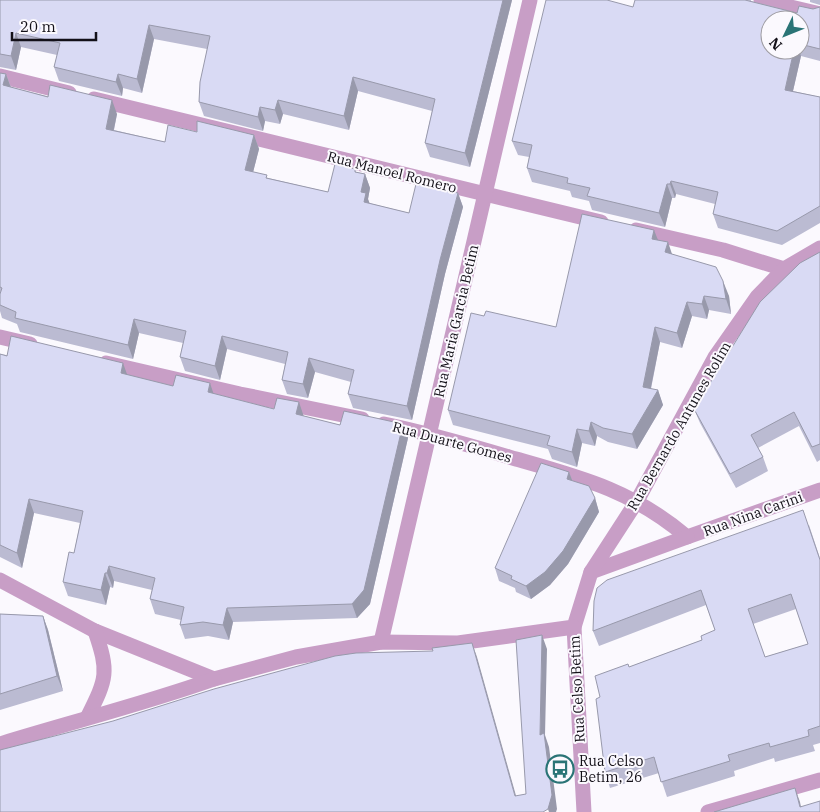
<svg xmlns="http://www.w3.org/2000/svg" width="820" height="812" font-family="'IBM Plex Serif',serif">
  <rect width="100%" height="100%" fill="#fbf9fe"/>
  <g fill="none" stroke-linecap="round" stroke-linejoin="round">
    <!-- minor -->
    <g stroke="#c89ec6" stroke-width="15">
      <path d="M 761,0 L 820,14"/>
      <path d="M 0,76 L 69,93"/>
      <path d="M 94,99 L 601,222"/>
      <path d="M 636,230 L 723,250 L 784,269"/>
      <path d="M 0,337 L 30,344"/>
      <path d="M 106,363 L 240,394 L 362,419"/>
      <path d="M 384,424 C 429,433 472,446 516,459 C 583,478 633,491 687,537 L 820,490"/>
      <path d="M 591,572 L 687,537"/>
      <path d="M 0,580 L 95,631 L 214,679 L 296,657 L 381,642 L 458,643 L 574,627 L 591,572 L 637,501 L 715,357 L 757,297 L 784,269 L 820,248"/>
      <path d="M 574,627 L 584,812"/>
      <path d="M 381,642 L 530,0"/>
      <path d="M 88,716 C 107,678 109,672 95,631"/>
      <path d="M 0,744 C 71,722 144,704 214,679"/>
      <path d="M 708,812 L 820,780"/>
    </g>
  </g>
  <!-- wall -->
  <g fill="#bbbbd2" fill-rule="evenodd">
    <path d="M 0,0 L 512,0 L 470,167 L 430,157 L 425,143 L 432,111 L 358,91 L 349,130 L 283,114 L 280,124 L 265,121 L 263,131 L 204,116 L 199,102 L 207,49 L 154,39 L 142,93 L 123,88 L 122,96 L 59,81 L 54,67 L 57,55 L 21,47 L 16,70 L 0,67 Z"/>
    <path d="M 751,0 L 751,1 L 797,13 L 820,7 L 820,61 L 801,56 L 793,91 L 820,97 L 820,223 L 782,245 L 718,228 L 713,214 L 715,204 L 676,194 L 675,198 L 672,198 L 665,227 L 592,210 L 589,201 L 572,197 L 570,191 L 532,182 L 527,168 L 529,157 L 518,155 L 512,141 L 633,7 ZM 800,20 L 800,50 L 770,50 Z"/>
    <path d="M 810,0 L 820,0 L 820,5 L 810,2 Z"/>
    <path d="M 0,73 L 6,74 L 11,87 L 117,114 L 114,130 L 165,142 L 197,132 L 254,135 L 259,149 L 253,172 L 268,178 L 328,192 L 355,169 L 356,172 L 365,174 L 370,188 L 368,199 L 369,203 L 409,213 L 458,193 L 463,207 L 445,274 L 412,420 L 353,408 L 348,394 L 351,382 L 315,372 L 308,398 L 287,394 L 282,380 L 285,364 L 227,349 L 220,380 L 185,371 L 180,357 L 183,343 L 139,333 L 133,359 L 20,332 L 17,324 L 2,318 L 0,311 Z"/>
    <path d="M 658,240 L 672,254 L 729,296 L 731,314 L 709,310 L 707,319 L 692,316 L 682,348 L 660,342 L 651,389 L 658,390 L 663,405 L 637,449 L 608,442 L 597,436 L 595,446 L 582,443 L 577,467 L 552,459 L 548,449 L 453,425 L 448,410 L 484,316 L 556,327 Z"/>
    <path d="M 820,252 L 820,460 L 817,462 L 799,426 L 758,448 L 763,457 L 768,471 L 736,488 L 700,423 L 694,409 Z"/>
    <path d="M 0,354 L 128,375 L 173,386 L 214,394 L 274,409 L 340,425 L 403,424 L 408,438 L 370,604 L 357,618 L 233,622 L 229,640 L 208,636 L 185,639 L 180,625 L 181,620 L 155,614 L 150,599 L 152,590 L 114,581 L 113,588 L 110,587 L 106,605 L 68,596 L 63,582 L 74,553 L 80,523 L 34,513 L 22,568 L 0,557 Z"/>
    <path d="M 569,472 L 572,481 L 595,498 L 599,512 L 568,564 L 550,585 L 531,599 L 516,592 L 515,588 L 499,581 L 495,568 Z"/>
    <path d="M 809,525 L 820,558 L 820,743 L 813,745 L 815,751 L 775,762 L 774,758 L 734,771 L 735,776 L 667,797 L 659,773 L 610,788 L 605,772 L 600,697 L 629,667 L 702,640 L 715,630 L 706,605 L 599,646 L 593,631 ZM 796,609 L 808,644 L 765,657 L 753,624 Z"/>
    <path d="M 0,614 L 43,616 L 48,630 L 63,691 L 0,710 Z"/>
  </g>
  <!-- shaded-wall -->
  <g fill="#9899ab">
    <path d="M 503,0 L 512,0 L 470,167 L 465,153 Z"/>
    <path d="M 149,25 L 154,39 L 142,93 L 137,79 Z"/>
    <path d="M 16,33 L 21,47 L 16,70 L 11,56 Z"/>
    <path d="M 794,50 L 799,50 L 801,56 L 790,104 L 785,90 Z"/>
    <path d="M 6,74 L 11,88 L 3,85 Z"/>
    <path d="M 118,74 L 123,88 L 122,96 L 116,82 Z"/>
    <path d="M 353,77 L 358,91 L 349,130 L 344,116 Z"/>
    <path d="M 112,100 L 117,114 L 111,143 L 106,129 Z"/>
    <path d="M 278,100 L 283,114 L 280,124 L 275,110 Z"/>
    <path d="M 260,107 L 265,121 L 263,131 L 258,117 Z"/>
    <path d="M 254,135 L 259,149 L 250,184 L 245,170 Z"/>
    <path d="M 365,174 L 370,188 L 368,199 L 371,207 L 364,202 L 361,192 Z"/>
    <path d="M 671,181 L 676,194 L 675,198 L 670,184 Z"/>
    <path d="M 667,184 L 672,198 L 665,227 L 659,213 Z"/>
    <path d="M 458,193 L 463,207 L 445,274 L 412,420 L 407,406 L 440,260 Z"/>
    <path d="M 654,230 L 660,245 L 652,239 Z"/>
    <path d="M 668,242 L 673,257 L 665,252 Z"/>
    <path d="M 723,281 L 729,296 L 731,314 L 726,299 Z"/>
    <path d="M 704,296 L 709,310 L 707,319 L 702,304 Z"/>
    <path d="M 687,302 L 692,316 L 682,348 L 677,333 Z"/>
    <path d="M 134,319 L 139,333 L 133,359 L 128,345 Z"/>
    <path d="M 655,327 L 660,342 L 648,402 L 643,387 Z"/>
    <path d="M 222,336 L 227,349 L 220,380 L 215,366 Z"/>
    <path d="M 309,358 L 315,372 L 308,398 L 303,384 Z"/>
    <path d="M 123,363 L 128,377 L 121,373 Z"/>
    <path d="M 210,383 L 215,398 L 208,392 Z"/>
    <path d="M 658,390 L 663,405 L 637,449 L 632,434 Z"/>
    <path d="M 299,402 L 304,417 L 296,414 Z"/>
    <path d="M 591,422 L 597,436 L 595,446 L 589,431 Z"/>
    <path d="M 403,424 L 408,438 L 370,604 L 357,618 L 352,604 Z"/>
    <path d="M 577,429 L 582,443 L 577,467 L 572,452 Z"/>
    <path d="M 569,472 L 574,485 L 567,479 Z"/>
    <path d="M 595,498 L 599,512 L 568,564 L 550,585 L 531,599 L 526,586 Z"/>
    <path d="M 29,499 L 34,513 L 22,568 L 17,553 Z"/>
    <path d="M 109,566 L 114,581 L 113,588 L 107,573 Z"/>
    <path d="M 105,573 L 110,587 L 106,605 L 101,590 Z"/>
    <path d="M 227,608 L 233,622 L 229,640 L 223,625 Z"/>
    <path d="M 43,616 L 48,630 L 63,691 L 57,676 Z"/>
    <path d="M 542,635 L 547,649 L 545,735 L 549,747 L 557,809 L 556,812 L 549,812 L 548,809 L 540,735 Z"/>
    <path d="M 472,643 L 477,657 L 520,810 L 515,796 Z"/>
    <path d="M 795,788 L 800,802 L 802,812 L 800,807 Z"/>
  </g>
  <!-- building -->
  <g fill="#d9daf4" stroke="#9899ab" fill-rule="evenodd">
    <path d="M 0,0 L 503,0 L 465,153 L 425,143 L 435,99 L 353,77 L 344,116 L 278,100 L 275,110 L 260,107 L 258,117 L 199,102 L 200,82 L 210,36 L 149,25 L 137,79 L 118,74 L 116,82 L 54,67 L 60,43 L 16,33 L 11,56 L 0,54 Z"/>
    <path d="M 546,0 L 607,0 L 633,7 L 635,0 L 745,0 L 797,13 L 799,6 L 813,9 L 820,7 L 820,49 L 800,44 L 800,20 L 770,20 L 770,50 L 794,50 L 785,90 L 820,97 L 820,206 L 777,231 L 713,214 L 718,192 L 671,181 L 670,184 L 667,184 L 659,213 L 587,196 L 590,188 L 567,183 L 568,178 L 527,168 L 532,145 L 512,141 Z"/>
    <path d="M 0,73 L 6,74 L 3,85 L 48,97 L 50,85 L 112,100 L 106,129 L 165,142 L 168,125 L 197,132 L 197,121 L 254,135 L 245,170 L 267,175 L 266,178 L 328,192 L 335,164 L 355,169 L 355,172 L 365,174 L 361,192 L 366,193 L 364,202 L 409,213 L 416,184 L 458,193 L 440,260 L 407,406 L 348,394 L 354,370 L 309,358 L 303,384 L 282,380 L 288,352 L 222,336 L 215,366 L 180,357 L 186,331 L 134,319 L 128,345 L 15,318 L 16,312 L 0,305 L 0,294 L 2,288 L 0,287 Z"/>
    <path d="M 582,214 L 654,230 L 652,239 L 668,242 L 665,252 L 716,267 L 723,281 L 726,299 L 704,296 L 702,304 L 687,302 L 677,333 L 655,327 L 643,387 L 658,390 L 632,434 L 603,428 L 591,422 L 589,431 L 577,429 L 572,452 L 547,445 L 550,436 L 448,410 L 471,313 L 484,316 L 486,311 L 556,327 Z"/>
    <path d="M 820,252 L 820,444 L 812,447 L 794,412 L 751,435 L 763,457 L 730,474 L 694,409 L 760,302 L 800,263 Z"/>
    <path d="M 11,336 L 123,363 L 121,373 L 173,386 L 176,375 L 210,383 L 208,392 L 274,409 L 277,398 L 299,402 L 296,414 L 340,425 L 344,411 L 403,424 L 364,590 L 352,604 L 227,608 L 223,625 L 203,622 L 180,625 L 184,607 L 150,599 L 155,578 L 109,566 L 107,573 L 105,573 L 101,590 L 63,582 L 69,552 L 74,553 L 83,511 L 29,499 L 17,553 L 0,545 L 0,354 L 7,356 Z"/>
    <path d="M 541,463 L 569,472 L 567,479 L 589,486 L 595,498 L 563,551 L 545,572 L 526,586 L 511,579 L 512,576 L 495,568 Z"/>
    <path d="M 803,510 L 820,560 L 820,726 L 808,730 L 809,736 L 770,747 L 769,743 L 728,755 L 730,761 L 661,782 L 654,757 L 605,772 L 596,699 L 600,697 L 595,676 L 628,664 L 629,667 L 702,640 L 701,636 L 715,630 L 701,590 L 593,631 L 594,601 L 597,588 L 607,580 ZM 791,594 L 808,644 L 765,657 L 748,609 Z"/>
    <path d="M 0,614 L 43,616 L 57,676 L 0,694 Z"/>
    <path d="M 542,635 L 540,735 L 544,733 L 552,795 L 548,809 L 543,812 L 0,812 L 0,750 L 113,721 L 214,689 L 335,656 L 356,653 L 433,651 L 432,648 L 472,643 L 515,796 L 526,794 L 516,640 Z"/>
    <path d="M 795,788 L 800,807 L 820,801 L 820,812 L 714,812 Z"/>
  </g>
  <!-- icons -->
  <defs>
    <g id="bus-ring" transform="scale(1.4375)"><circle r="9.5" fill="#fbf9fe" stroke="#2a7476" stroke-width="1.5"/><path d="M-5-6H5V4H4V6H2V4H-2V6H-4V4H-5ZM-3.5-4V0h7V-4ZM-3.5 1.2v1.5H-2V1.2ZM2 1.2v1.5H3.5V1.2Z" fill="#2a7476"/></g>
  </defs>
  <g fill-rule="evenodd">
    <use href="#bus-ring" x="560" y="769"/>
  </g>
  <g text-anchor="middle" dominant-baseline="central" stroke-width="4" stroke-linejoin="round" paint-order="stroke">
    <!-- street labels -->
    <g font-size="14" fill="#131018" stroke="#fbf9fe">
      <text transform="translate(392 172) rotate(14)">Rua Manoel Romero</text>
      <text transform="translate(456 321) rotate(-77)">Rua Maria Garcia Betim</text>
      <text transform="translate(679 426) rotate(-60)">Rua Bernardo Antunes Rolim</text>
      <text transform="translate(452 442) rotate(15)">Rua Duarte Gomes</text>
      <text transform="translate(753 514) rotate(-20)">Rua Nina Carini</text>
      <text transform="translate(577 689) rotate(-93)">Rua Celso Betim</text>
    </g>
    <!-- poi labels -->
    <g font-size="14" fill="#131018" stroke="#fbf9fe" text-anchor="start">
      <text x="579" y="761">Rua Celso<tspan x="579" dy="16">Betim, 26</tspan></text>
    </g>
  </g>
  <!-- north arrow -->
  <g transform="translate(785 35) rotate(227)"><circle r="24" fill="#fbf9fe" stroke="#9e9ca2"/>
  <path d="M0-4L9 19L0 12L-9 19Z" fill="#2a7476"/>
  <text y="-8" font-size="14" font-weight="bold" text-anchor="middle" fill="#131018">N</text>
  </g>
  <!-- scale -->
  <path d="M12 32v8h84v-8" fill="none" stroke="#131018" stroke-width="2.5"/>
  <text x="20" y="32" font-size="15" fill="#131018" stroke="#fbf9fe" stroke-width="4" paint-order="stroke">20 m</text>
</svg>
